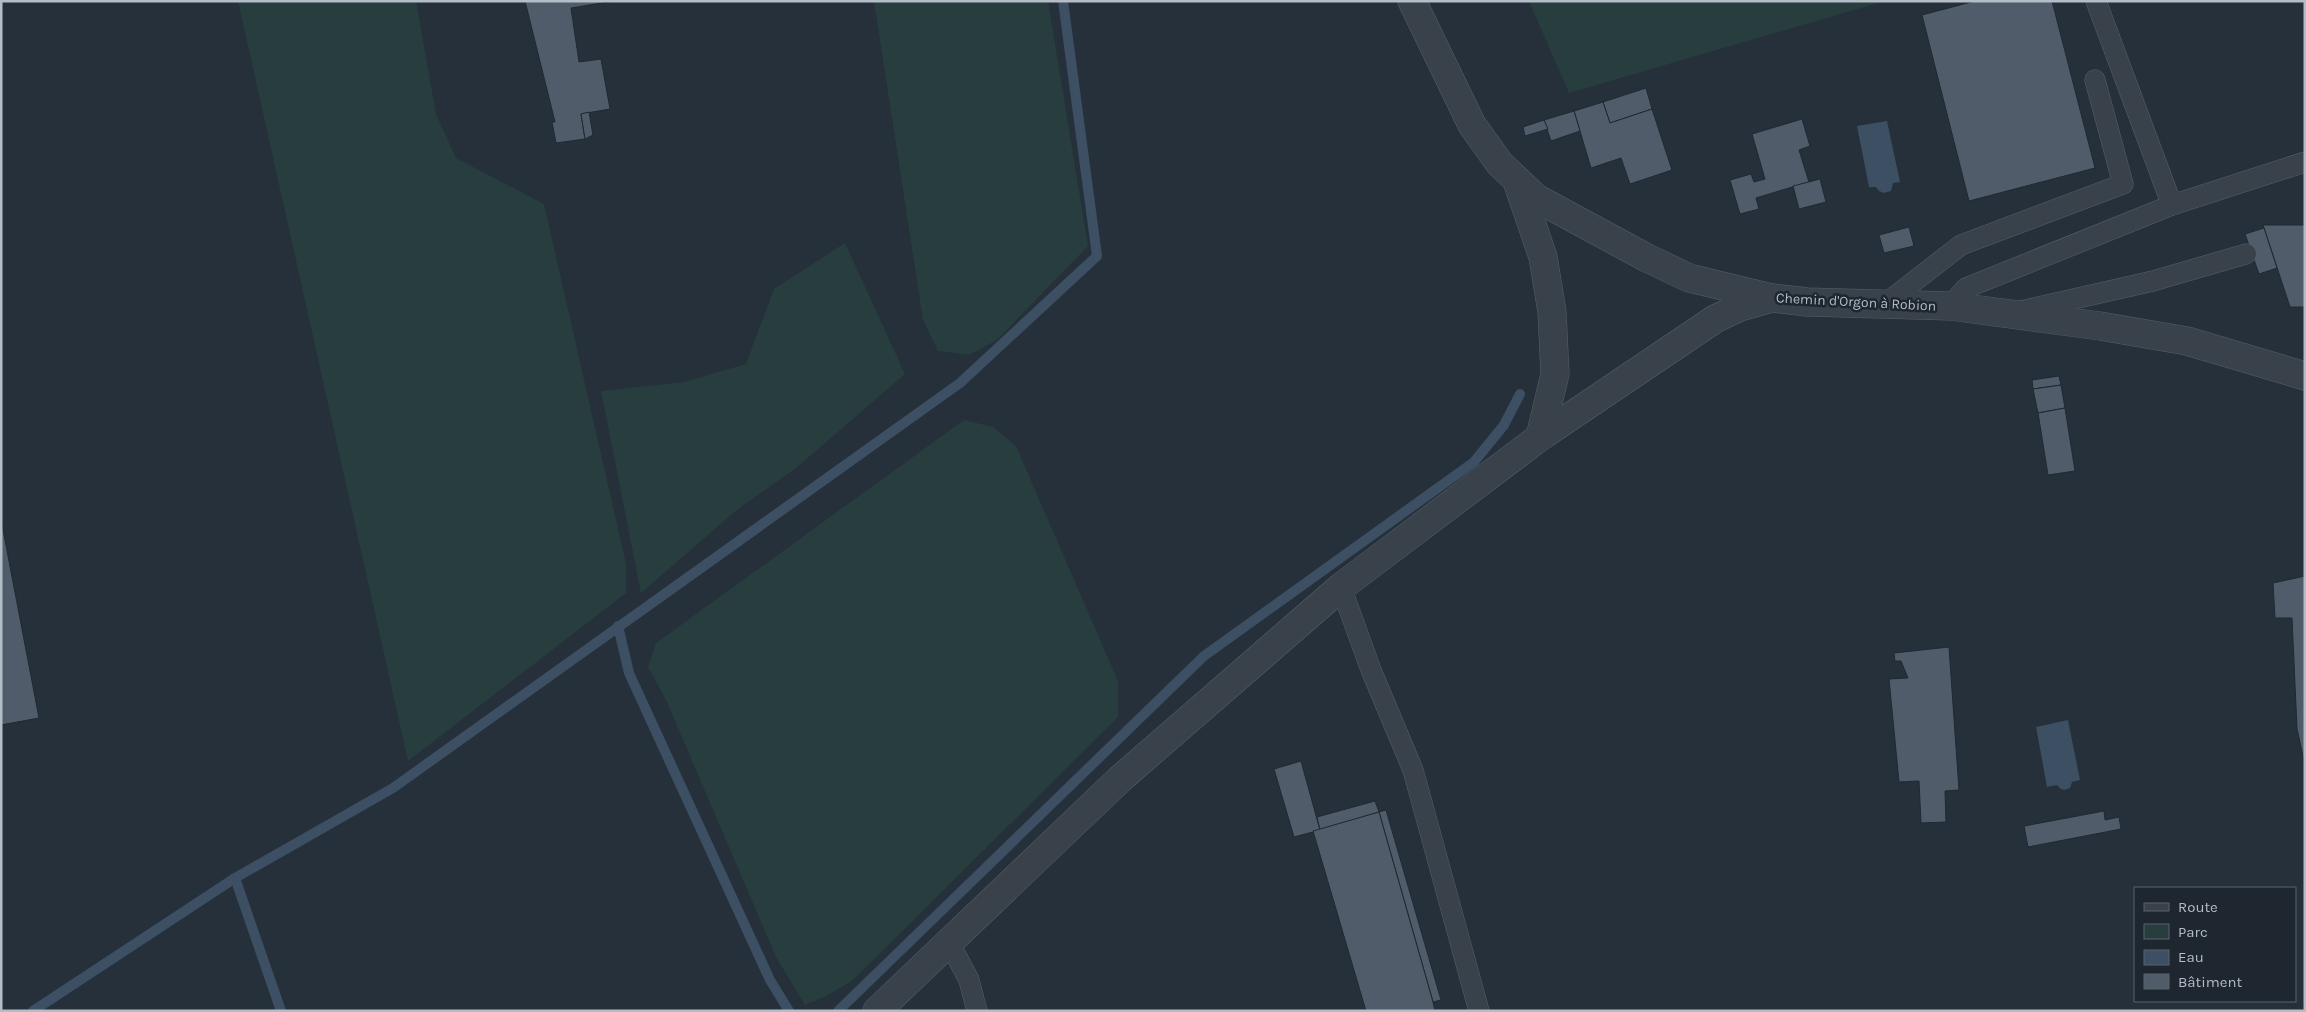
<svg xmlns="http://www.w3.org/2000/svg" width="2306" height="1012" font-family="Karla,sans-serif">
  <rect width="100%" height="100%" fill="#25303b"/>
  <!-- green -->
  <g fill="#283d3d">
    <path d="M 238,1 L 416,1 L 436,114 L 456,158 L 544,204 L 626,564 L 626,593 L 408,761 Z"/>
    <path d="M 874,1 L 1048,1 L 1088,246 L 997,340 L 969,355 L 938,351 L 923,320 Z"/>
    <path d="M 1529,1 L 1885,1 L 1569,93 Z"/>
    <path d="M 845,243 L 905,374 L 796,468 L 738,509 L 641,593 L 601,391 L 684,382 L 746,364 L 774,289 Z"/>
    <path d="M 964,420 L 993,427 L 1016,446 L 1118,681 L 1118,717 L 852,981 L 826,996 L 805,1005 L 776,957 L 666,700 L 648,667 L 656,643 Z"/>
  </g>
  <!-- water -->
  <g fill="#3c4f63">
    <path d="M 1887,121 L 1900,182 L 1893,183 L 1891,191 L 1884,193 L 1879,191 L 1876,187 L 1869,187 L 1857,126 Z"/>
    <path d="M 2068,720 L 2080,780 L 2072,782 L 2070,788 C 2064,791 2061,790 2057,785 L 2047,787 L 2036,727 Z"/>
  </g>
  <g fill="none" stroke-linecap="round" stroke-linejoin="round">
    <!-- stream -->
    <g stroke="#3c4f63" stroke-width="10">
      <path d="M 618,626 L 629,673 L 770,980 L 789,1011"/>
      <path d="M 235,878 L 281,1011"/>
      <path d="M 33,1011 L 235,878 L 393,788 L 960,383 L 1097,256 L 1063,1"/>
      <path d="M 838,1011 L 1204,656 L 1474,462 L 1504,425 L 1520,394"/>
    </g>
  </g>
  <!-- building -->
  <g fill="#505c69" stroke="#202932">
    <path d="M 525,1 L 614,1 L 571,8 L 579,62 L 601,59 L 610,109 L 581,114 L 585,139 L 556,143 L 552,122 L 555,122 Z"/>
    <path d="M 1975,1 L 2052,1 L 2095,168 L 1969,201 L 1922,15 Z"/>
    <path d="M 1646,88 L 1652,109 L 1610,123 L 1603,102 Z"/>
    <path d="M 1603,102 L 1610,123 L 1652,109 L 1672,170 L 1630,184 L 1621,158 L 1591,168 L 1574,111 Z"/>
    <path d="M 1574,111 L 1580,131 L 1551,141 L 1544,120 Z"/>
    <path d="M 589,112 L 593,135 L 585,139 L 581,114 Z"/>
    <path d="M 1802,119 L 1810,146 L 1799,150 L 1809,182 L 1756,198 L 1759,209 L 1740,214 L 1730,180 L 1751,174 L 1754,182 L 1765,179 L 1752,134 Z"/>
    <path d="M 1544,120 L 1548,129 L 1525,136 L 1523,127 Z"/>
    <path d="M 1820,179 L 1826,202 L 1799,209 L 1793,186 Z"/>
    <path d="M 2263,225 L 2305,225 L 2305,307 L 2290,307 Z"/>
    <path d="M 1909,227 L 1914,246 L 1884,253 L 1879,235 Z"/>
    <path d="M 2264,228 L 2277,268 L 2259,274 L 2245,234 Z"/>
    <path d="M 2059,376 L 2061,385 L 2033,389 L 2032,380 Z"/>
    <path d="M 2061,385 L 2065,408 L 2038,413 L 2033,389 Z"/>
    <path d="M 2065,408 L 2075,471 L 2048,475 L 2038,413 Z"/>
    <path d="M 1,519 L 39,718 L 1,725 Z"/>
    <path d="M 2305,576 L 2305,765 L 2297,729 L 2292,618 L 2275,618 L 2273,583 Z"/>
    <path d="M 1949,647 L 1959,790 L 1945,791 L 1946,822 L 1921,823 L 1919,781 L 1899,782 L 1889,679 L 1908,678 L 1901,661 L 1895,661 L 1894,653 Z"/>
    <path d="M 1301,761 L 1320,830 L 1294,837 L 1274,769 Z"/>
    <path d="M 1375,801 L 1379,812 L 1320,830 L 1317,817 Z"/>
    <path d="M 1386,810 L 1441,1000 L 1433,1002 L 1379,812 Z"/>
    <path d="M 2104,811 L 2105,820 L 2119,817 L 2121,829 L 2028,847 L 2024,826 Z"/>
    <path d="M 1379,812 L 1433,1002 L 1435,1011 L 1366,1011 L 1313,831 Z"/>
  </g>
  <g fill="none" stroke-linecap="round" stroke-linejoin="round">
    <!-- service casing -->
    <g stroke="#576069" stroke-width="21">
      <g id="service">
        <path d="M 2096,1 L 2172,205"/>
        <path d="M 1885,304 L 1961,245 L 2123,184 L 2095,80"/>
        <path d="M 1950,306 L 1966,288 L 2172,205 L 2305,162"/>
        <path d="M 2021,311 L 2153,281 L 2246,254"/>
        <path d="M 1341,587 L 1371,670 L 1413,770 L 1479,1011"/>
        <path d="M 949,942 L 969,980 L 977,1011"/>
      </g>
    </g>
    <!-- minor casing -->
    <g stroke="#576069" stroke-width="29">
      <g id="minor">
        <path d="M 1412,1 L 1472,125 L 1500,164 L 1536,198 L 1647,258 L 1689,278 L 1772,298 L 1807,302 L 1950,306 L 2100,326 L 2187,341 L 2305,376"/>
        <path d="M 1517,181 L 1543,257 L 1552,312 L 1555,374 L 1540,437"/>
        <path d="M 877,1011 L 1120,779 L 1341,587 L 1540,437 L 1715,319 L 1740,307 L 1772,298"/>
      </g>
    </g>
    <!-- service -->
    <use href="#service" stroke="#39424b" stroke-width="20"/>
    <!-- minor -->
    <use href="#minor" stroke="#39424b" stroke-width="28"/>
  </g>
  <g text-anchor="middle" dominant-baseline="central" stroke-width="5" stroke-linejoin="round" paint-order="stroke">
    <!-- street labels -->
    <g font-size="14" fill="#b4bdc7" stroke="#1e2730">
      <text transform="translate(1856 302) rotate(3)">Chemin d'Orgon à Robion</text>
    </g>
  </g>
  <!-- border -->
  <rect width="2306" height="1012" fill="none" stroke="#b4bdc7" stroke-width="5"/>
  <!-- legend -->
  <rect x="2134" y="887" width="162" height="115" fill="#1e2730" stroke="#5a636c"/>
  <rect x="2144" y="903" width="25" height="8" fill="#39424b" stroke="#5a636c"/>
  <text x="2178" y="912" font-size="15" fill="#b4bdc7">Route</text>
  <rect x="2144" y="924" width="25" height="15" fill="#283d3d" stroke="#5a636c"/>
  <text x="2178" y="937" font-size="15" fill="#b4bdc7">Parc</text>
  <rect x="2144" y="950" width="25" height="15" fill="#3c4f63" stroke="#5a636c"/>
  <text x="2178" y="962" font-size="15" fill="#b4bdc7">Eau</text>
  <rect x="2144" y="974" width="25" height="15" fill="#505c69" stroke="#5a636c"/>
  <text x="2178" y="987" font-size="15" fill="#b4bdc7">Bâtiment</text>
</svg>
